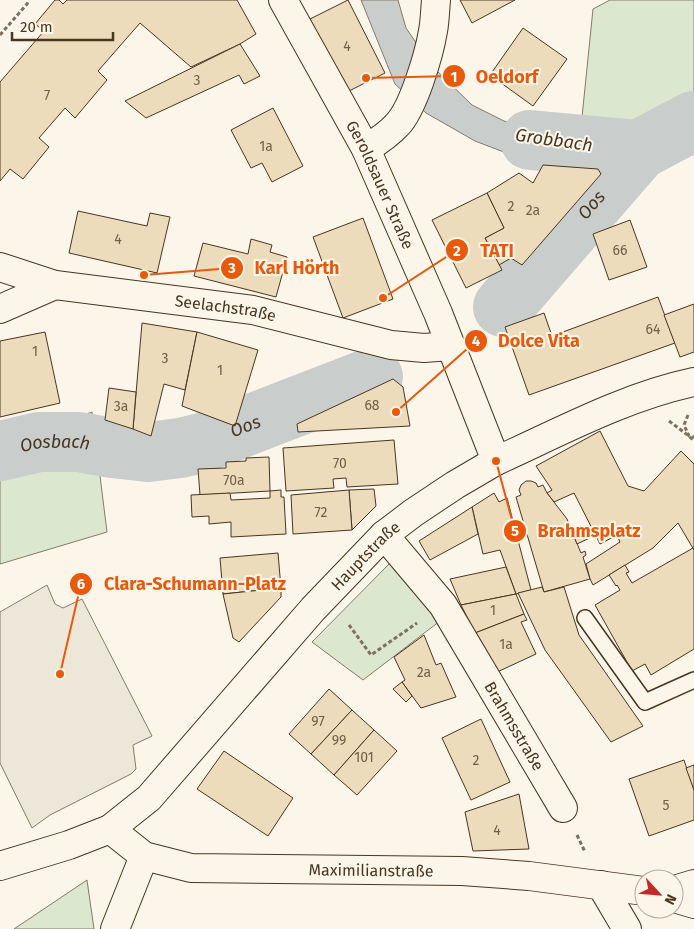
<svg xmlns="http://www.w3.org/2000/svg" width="694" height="929" font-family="'Fira Sans',sans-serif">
  <rect width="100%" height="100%" fill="#fbf6e9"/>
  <!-- green -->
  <g fill="#dce7d0" stroke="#887966">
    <path d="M 610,0 L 694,0 L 694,116 L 635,140 L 581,127 L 593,9 Z"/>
    <path d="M 92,412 L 107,532 L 0,564 L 0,446 Z"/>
    <path d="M 392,561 L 440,621 L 363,680 L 312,642 Z"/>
    <path d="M 87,880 L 94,929 L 14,929 Z"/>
  </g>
  <!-- parking -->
  <path fill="#ede7d9" stroke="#887966" d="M 47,585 L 55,604 L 63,608 L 82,599 L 152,736 L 133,745 L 136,769 L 131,774 L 50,815 L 32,828 L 0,763 L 0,612 Z"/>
  <!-- water -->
  <path fill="#c9cecd" stroke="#887966" d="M 361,0 L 398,0 L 406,28 L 432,66 L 472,105 L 504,121 L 542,132 L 617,136 L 607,167 L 522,159 L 475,141 L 426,113 L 395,84 Z"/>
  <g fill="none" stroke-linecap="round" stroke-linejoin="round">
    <!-- river -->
    <g stroke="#c9cecd" stroke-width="60">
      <path d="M 530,140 L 639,150"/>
      <path id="s1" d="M 503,307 L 639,150 L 667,135 L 694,121"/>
      <path id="s2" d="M 0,451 L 39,442 L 79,442 L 112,448 L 148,452 L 180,448 L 202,443 L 373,377"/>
    </g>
  </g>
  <!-- building -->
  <g fill="#ecdcbc" stroke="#4a3520">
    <path d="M 55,0 L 59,0 L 63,4 L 67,0 L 237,0 L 256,34 L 240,44 L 191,67 L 140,23 L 98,71 L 107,80 L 75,118 L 65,108 L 39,138 L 49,147 L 23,179 L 10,169 L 0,181 L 0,82 L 44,31 L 35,24 Z"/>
    <path d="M 348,0 L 385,73 L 347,92 L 310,19 Z"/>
    <path d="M 460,0 L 515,0 L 472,23 Z"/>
    <path d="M 523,28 L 567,59 L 533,106 L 490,75 Z"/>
    <path d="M 240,44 L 260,76 L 244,84 L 239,75 L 146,118 L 125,101 Z"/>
    <path d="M 273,108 L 303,166 L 272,182 L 262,163 L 251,168 L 231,130 Z"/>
    <path d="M 543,165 L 598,169 L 601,174 L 522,265 L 511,258 L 499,265 L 485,238 L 504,228 L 487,193 L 519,173 L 533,183 Z"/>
    <path d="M 487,193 L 504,228 L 485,238 L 502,270 L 466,288 L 432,220 Z"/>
    <path d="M 78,211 L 147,226 L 150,213 L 170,217 L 157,273 L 69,253 Z"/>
    <path d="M 363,218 L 393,299 L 343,318 L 313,237 Z"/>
    <path d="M 630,220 L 647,267 L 609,280 L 593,234 Z"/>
    <path d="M 251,239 L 272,245 L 270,252 L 287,257 L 276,297 L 194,276 L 203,243 L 248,254 Z"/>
    <path d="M 658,297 L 675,343 L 529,395 L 505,327 L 544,313 L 552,336 Z"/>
    <path d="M 694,304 L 694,352 L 680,357 L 664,315 Z"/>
    <path d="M 142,323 L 197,332 L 185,390 L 164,384 L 151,436 L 133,429 Z"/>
    <path d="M 45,332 L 60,403 L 0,417 L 0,341 Z"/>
    <path d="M 197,332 L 258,350 L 235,426 L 182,406 Z"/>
    <path d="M 393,379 L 403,387 L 410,426 L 298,432 L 297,424 Z"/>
    <path d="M 109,388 L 136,392 L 133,429 L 105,420 Z"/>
    <path d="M 600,431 L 628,486 L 644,491 L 681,451 L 694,464 L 694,550 L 678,523 L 653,548 L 593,585 L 590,579 L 586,564 L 620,542 L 617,535 L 600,544 L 574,493 L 554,502 L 547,493 L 552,490 L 536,466 Z"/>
    <path d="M 394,440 L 398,484 L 347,487 L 346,478 L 333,479 L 334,488 L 286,491 L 283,448 Z"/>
    <path d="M 269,457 L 270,491 L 200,495 L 198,469 L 226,468 L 226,462 L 246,461 L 246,458 Z"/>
    <path d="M 526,481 L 531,481 L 536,483 L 538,487 L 543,485 L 547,493 L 567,519 L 581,553 L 585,551 L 586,555 L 583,557 L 590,579 L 544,592 L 516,497 L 521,495 L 519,490 L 521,485 Z"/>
    <path d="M 374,489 L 376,506 L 352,530 L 349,490 Z"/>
    <path d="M 281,490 L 281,497 L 284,497 L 286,534 L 231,537 L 231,522 L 209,524 L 209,516 L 192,517 L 191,495 L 230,493 L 231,500 L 270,498 L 270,491 Z"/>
    <path d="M 349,490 L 352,530 L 293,534 L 291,495 Z"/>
    <path d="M 494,493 L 499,502 L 507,498 L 531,590 L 516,594 L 500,550 L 483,554 L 472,507 Z"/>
    <path d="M 472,507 L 478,534 L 430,560 L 419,541 Z"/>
    <path d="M 593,529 L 596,535 L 577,544 L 575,539 Z"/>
    <path d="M 693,548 L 694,550 L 694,649 L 651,675 L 645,664 L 632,671 L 595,605 L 620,590 L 617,585 L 616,586 L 609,575 L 625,565 L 629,572 L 626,573 L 632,583 Z"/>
    <path d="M 278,553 L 281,588 L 223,594 L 220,558 Z"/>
    <path d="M 506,567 L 516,594 L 461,605 L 450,579 Z"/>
    <path d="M 542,587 L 544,592 L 564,587 L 579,635 L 643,726 L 611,742 L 545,650 L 518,593 Z"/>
    <path d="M 281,588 L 281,597 L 239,642 L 233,638 L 223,594 Z"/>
    <path d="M 516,594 L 524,614 L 475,633 L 461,605 Z"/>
    <path d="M 524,614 L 527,620 L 521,622 L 536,654 L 495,673 L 475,633 Z"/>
    <path d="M 424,635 L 436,665 L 441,663 L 456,697 L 421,708 L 402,682 L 405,680 L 394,657 Z"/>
    <path d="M 402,682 L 412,696 L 406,702 L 393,689 Z"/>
    <path d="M 329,689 L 352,710 L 311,754 L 289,734 Z"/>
    <path d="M 352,710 L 374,730 L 334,775 L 311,754 Z"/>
    <path d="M 481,719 L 510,782 L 471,800 L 442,738 Z"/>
    <path d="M 374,730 L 397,751 L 357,795 L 334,775 Z"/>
    <path d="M 224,751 L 293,798 L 268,836 L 197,789 Z"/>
    <path d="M 684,760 L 694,790 L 694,820 L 649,836 L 629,779 Z"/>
    <path d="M 694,765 L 694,790 L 686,768 Z"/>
    <path d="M 519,794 L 529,849 L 473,851 L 465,812 Z"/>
  </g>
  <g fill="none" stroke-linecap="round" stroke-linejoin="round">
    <!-- lane casing -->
    <g stroke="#4a3520" stroke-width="18">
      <path id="lane" d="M 585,618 L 645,702 L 694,680"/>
    </g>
    <!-- street casing -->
    <g stroke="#4a3520" stroke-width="30">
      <g id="street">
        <path d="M 366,149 C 377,142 388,135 397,125 C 413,109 429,55 433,31 C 435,21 435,10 436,0"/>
        <path id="s3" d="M 0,267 L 55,285 L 253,310 L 391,345 L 424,348 L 451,346"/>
        <path d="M 0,309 L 55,285"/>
        <path id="s4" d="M 384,535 L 443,605 L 563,808"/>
        <path d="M 601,885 L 627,929"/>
        <path d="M 674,898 L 694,904"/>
        <path d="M 115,929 L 144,856"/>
      </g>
    </g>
    <!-- secondary casing -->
    <g stroke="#4a3520" stroke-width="30">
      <g id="secondary">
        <path id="s5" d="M 110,829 L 144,856 L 191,868 L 462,871 L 529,876 L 644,891"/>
        <path id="s6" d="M 0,866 L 69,845 L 110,829 L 149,798 L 313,609 L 384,535 L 413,513 L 455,485 L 496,461"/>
        <path d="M 674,890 L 694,884"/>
      </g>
    </g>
    <!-- primary casing -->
    <g stroke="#4a3520" stroke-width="30">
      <g id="primary">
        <path id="s7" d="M 283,0 L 366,149 L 438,313 L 496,461 C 560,432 624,397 694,382"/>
      </g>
    </g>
    <!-- path -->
    <g stroke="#7f6f5c" stroke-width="3" stroke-dasharray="4 2.5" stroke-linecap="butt">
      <path d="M 0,35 L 27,4 L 29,0"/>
      <path d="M 688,415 L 684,425 L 689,436 L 694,437"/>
      <path d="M 669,421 L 689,436 L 694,441"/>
      <path d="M 349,625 L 371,655 L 417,623"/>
      <path d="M 577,835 L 585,852"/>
    </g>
    <!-- lane -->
    <use href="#lane" stroke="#fbf6e9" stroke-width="15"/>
    <!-- street -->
    <use href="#street" stroke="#fbf6e9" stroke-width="28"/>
    <!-- secondary -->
    <use href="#secondary" stroke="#fbf6e9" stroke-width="28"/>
    <!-- primary -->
    <use href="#primary" stroke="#fbf6e9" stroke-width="28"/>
  </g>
  <g text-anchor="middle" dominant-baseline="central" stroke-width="4" stroke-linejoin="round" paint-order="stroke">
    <!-- number labels -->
    <g font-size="14" fill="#725f47">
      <text x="347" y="46">4</text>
      <text x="197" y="80">3</text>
      <text x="47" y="95">7</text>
      <text x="266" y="146">1a</text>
      <text x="511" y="206">2</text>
      <text x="533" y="210">2a</text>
      <text x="118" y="239">4</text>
      <text x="620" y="250">66</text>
      <text x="653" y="329">64</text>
      <text x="35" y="351">1</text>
      <text x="165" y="358">3</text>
      <text x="220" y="370">1</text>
      <text x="372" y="405">68</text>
      <text x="121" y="406">3a</text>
      <text x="340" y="463">70</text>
      <text x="234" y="480">70a</text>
      <text x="321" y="512">72</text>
      <text x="493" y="610">1</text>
      <text x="506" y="644">1a</text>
      <text x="424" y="672">2a</text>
      <text x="318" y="721">97</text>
      <text x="339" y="740">99</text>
      <text x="364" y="757">101</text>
      <text x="476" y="760">2</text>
      <text x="666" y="805">5</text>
      <text x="497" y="830">4</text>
    </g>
    <!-- street labels -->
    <g font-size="16" fill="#4a3520" stroke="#fbf6e9">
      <text stroke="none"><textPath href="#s7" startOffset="209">Geroldsauer Straße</textPath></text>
      <text stroke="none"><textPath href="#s3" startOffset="230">Seelachstraße</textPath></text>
      <text stroke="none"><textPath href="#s6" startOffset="491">Hauptstraße</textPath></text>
      <text stroke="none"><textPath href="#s4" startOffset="232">Brahmsstraße</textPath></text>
      <text stroke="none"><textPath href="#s5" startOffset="272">Maximilianstraße</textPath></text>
    </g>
    <!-- water labels -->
    <g font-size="18" font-style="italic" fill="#4a3520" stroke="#fbf6e9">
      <text transform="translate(554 140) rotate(8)">Grobbach</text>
      <text stroke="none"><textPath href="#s1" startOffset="135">Oos</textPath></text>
      <text stroke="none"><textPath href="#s2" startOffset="251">Oos</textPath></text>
      <text stroke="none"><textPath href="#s2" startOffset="56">Oosbach</textPath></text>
    </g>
  </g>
  <!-- callouts -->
  <path fill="none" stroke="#e8590c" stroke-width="2" d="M366 78L454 76M383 298L457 250M144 275L232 268M396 412L476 341M496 461L515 531M60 674L81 584"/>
  <g fill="#e8590c" stroke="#fbf6e9" stroke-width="2">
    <circle cx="366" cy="78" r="5"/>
    <circle cx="383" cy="298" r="5"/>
    <circle cx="144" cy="275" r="5"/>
    <circle cx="396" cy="412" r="5"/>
    <circle cx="496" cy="461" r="5"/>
    <circle cx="60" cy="674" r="5"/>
    <circle cx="454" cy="76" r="12"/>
    <circle cx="457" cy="250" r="12"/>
    <circle cx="232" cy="268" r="12"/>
    <circle cx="476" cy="341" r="12"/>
    <circle cx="515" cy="531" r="12"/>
    <circle cx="81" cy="584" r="12"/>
  </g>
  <g font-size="15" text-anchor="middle" font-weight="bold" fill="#fff">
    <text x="454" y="82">1</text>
    <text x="457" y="256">2</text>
    <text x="232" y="273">3</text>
    <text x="476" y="346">4</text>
    <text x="515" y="536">5</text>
    <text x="81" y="589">6</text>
  </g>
  <g font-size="18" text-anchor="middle" font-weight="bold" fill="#e8590c" stroke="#fbf6e9" stroke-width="4" stroke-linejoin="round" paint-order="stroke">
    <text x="507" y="83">Oeldorf</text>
    <text x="497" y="257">TATI</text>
    <text x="297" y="274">Karl Hörth</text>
    <text x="539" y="347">Dolce Vita</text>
    <text x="589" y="537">Brahmsplatz</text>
    <text x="195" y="590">Clara-Schumann-Platz</text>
  </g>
  <!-- north arrow -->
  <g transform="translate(659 894) rotate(116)"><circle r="24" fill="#fbf6e9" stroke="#b4a999"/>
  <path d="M0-4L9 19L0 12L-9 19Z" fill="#c62828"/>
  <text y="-8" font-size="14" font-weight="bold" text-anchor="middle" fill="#4a3520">N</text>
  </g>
  <!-- scale -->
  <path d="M12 32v8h101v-8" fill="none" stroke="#4a3520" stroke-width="2.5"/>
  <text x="20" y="32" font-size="15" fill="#4a3520" stroke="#fbf6e9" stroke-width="4" paint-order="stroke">20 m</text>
</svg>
